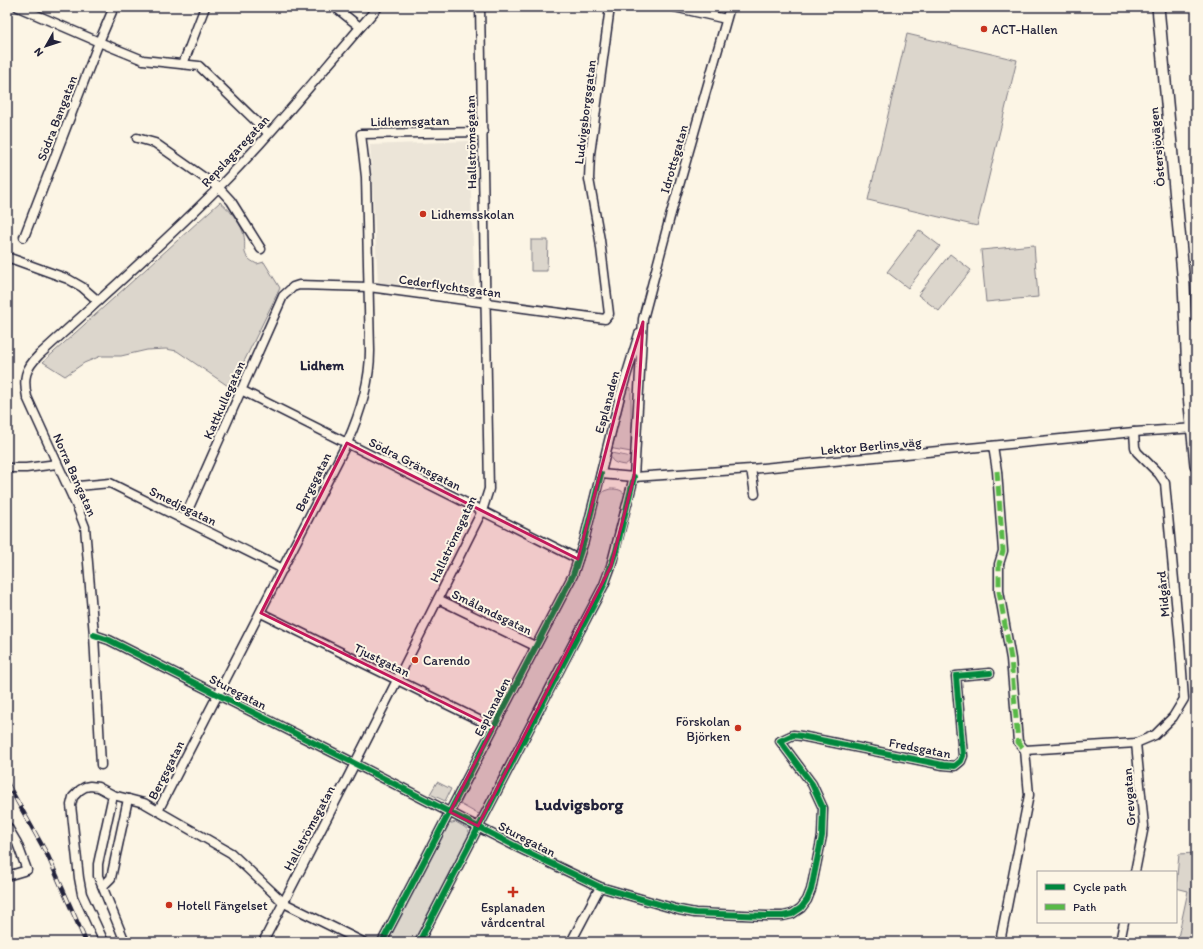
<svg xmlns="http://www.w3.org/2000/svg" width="1203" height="949" font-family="Itim,sans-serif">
  <rect width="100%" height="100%" fill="#fcf5e5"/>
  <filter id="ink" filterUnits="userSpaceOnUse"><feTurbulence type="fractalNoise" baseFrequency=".025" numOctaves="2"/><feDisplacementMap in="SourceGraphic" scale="8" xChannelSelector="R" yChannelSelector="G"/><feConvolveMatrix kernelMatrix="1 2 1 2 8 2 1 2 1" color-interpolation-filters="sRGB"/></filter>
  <g filter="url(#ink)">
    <!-- built -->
    <path fill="#ece5d8" d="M 469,141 L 475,296 L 378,283 L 370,145 Z"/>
    <!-- green -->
    <g fill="#dcd6cc" stroke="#7f7c84">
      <path d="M 907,34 L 1017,60 L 977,226 L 868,200 Z"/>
      <path d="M 220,202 C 229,209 239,221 243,232 C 248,248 238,255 257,264 L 264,262 L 280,288 L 231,388 L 177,351 L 166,349 L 147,350 L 121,356 L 101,356 L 84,363 L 65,376 L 43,362 Z"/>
      <path d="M 919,230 L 940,246 L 908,288 L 887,272 Z"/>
      <path d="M 531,240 L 548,240 L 547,271 L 531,271 Z"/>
      <path d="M 1034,245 L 1038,297 L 986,302 L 981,250 Z"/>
      <path d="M 950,254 L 971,270 L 939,311 L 918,295 Z"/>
      <path d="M 630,387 L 631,388 L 631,452 L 614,449 L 612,448 L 627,388 Z"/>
      <path d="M 611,453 L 631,457 L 630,461 L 625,465 C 617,464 609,462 611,453 Z"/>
      <path d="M 610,489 C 617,489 622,489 626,496 L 611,555 L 602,579 L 480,814 L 476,813 L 460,804 L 581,565 L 588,543 L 600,496 L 604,491 Z"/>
      <path d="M 437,782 L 451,789 L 445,801 L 430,794 Z"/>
      <path d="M 456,822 C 462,826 469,828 470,835 L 415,942 L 390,942 L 388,940 L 448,824 Z"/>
      <path d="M 1195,853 L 1196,942 L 1177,942 L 1188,891 L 1176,888 L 1179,854 Z"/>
    </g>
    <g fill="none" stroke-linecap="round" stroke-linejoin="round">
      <!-- minor casing -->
      <g stroke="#22223b" stroke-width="11">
        <g id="minor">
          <path d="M 18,7 L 99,42 L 143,60 L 199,66 L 268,133"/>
          <path d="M 335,7 L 360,27"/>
          <path d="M 674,7 L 726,19"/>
          <path d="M 183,64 L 205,7"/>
          <path d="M 137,138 L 155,143 L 219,188 L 231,201 L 261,249"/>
          <path d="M 24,237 L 99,42 L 114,7"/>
          <path d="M 7,257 L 68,279 L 82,287 L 98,301"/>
          <path d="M 241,390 L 578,559"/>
          <path d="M 993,446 L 997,471 L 1003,551 L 999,564 L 999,591 L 1011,659 L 1018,742 L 1025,750"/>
          <path d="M 7,468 L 26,468 L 57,464"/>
          <path d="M 751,469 L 755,494"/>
          <path d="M 601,474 L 634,477 L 751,469 L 1134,432 L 1196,428"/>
          <path d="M 68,487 L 110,483 L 283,569"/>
          <path d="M 184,519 L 283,296 L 293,287 L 299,285 L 369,287 L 605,319 L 609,314 L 600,240 L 589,179 L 590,154 L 610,7"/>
          <path d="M 438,599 L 535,646"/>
          <path d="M 261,613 L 493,727"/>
          <path d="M 94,635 L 109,640 L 346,759 L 519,848 L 600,887 L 679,910 L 695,913 L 766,916 L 783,916 L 792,914 L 801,908 L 807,900 L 811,890 L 822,836 L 823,808 L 812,784 L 780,741 L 793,735 L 801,736 L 943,765 L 955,766 L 961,761 L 963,756 L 956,676 L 990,673"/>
          <path d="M 101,765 L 94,635 L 85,527 L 78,509 L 27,397 C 23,378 25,369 39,355 C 99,300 161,246 218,188 C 275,131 325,67 378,7"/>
          <path d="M 113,795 L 98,864 L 98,876 L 125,942"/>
          <path d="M 158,811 L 347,443 C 360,414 370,384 370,351 L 366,177 L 361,134 L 483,132"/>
          <path d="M 7,826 L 17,843 L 27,870 L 7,876"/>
          <path d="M 1135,872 L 1144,826 L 1136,743"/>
          <path d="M 103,886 L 111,878 L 128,799"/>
          <path d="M 104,942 L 82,894 L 79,878 L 71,805 L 73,797 L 80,790 L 85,787 L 90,786 L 98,787 L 113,795 L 144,803 L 231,853 L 284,903 L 363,942"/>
          <path d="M 263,942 C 338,799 410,655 482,511 L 489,489 L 480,7"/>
          <path d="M 382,942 L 573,575 L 584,541 L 620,396 L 639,334"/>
          <path d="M 419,942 L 573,644 L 604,585 L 611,566 L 634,477 L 643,319 L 670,217 L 730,7"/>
          <path d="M 571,942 L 600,887"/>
          <path d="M 1000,942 L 1029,795 L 1025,750 L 1136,743 L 1155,735 L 1173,717 L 1184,699 L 1180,645 L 1165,483 L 1159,474 L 1137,452 L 1135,447 L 1134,432"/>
          <path d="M 1120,942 L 1124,922"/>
        </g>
      </g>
      <!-- tertiary casing -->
      <g stroke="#22223b" stroke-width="12">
        <path id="tertiary" d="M 7,940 L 10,942"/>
      </g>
      <!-- secondary casing -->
      <g stroke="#22223b" stroke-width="14">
        <g id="secondary">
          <path d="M 1158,7 L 1184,284 L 1189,395 L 1196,465"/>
          <path d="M 1192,328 L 1196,352"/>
        </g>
      </g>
      <!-- minor -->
      <use href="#minor" stroke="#fcf5e5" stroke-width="8"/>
      <!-- tertiary -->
      <use href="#tertiary" stroke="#fcf5e5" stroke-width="9"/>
      <!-- secondary -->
      <use href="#secondary" stroke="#fcf5e5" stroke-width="11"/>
      <!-- rail casing -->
      <g stroke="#22223b" stroke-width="4.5">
        <path id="rail" d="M 7,783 L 48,856 L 86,942"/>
      </g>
      <!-- rail -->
      <use href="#rail" stroke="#fcf5e5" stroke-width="3" stroke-dasharray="9" stroke-linecap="butt"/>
      <!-- quiet -->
      <path stroke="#58b947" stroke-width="5" stroke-dasharray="10 5" stroke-linecap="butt" d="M 997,471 L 1003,551 L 999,564 L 999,591 L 1011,659 L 1018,742 L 1025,750"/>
      <!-- cycleway casing -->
      <g stroke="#fcf5e5" stroke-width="8">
        <g id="cycleway">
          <path d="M 94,635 L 109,640 L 346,759 L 519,848 L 600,887 L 679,910 L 695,913 L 766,916 L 783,916 L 792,914 L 801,908 L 807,900 L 811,890 L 822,836 L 823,808 L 812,784 L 780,741 L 793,735 L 801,736 L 943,765 L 955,766 L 961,761 L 963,756 L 956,676 L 990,673"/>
          <path d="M 382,942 L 573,575 L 584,541 L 601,474"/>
          <path d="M 419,942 L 604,585 L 616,551 L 634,477"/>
        </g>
      </g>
      <!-- cycleway -->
      <use href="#cycleway" stroke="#00873e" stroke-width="6"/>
    </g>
  </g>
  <!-- marked area -->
  <path fill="#c2185b" fill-opacity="0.2" stroke="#c2185b" stroke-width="3" stroke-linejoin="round" d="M 643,322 L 634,477 L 611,566 L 478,826 L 450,812 L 493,727 L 261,613 L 347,443 L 578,559 L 620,396 Z"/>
  <!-- markers -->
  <g fill="#c8321e" stroke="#fcf5e5" stroke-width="1.5">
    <circle cx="984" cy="29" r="4"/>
    <circle cx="423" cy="214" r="4"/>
    <circle cx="415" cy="660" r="4"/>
    <circle cx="738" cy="728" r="4"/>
    <path d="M511 886h4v4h4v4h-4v4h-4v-4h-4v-4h4z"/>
    <circle cx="169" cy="905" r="4"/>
  </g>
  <g text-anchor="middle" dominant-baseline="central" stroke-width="4" stroke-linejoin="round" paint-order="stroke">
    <!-- poi labels -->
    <g font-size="13" fill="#22223b" stroke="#fcf5e5" text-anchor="start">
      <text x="992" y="29">ACT-Hallen</text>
      <text x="431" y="214">Lidhemsskolan</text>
      <text x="423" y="660">Carendo</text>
      <text x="730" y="721" text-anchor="end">Förskolan<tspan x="730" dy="15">Björken</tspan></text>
      <text x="177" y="905">Hotell Fängelset</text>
      <text x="513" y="907" text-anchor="middle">Esplanaden<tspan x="513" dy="15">vårdcentral</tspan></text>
    </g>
    <!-- street labels -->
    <g font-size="13" fill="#22223b" stroke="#fcf5e5">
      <text transform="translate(585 112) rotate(-83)">Ludvigsborgsgatan</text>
      <text transform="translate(57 118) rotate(-69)">Södra Bangatan</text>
      <text transform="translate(410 121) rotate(-1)">Lidhemsgatan</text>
      <text transform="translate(471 142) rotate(-91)">Hallströmsgatan</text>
      <text transform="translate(1157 147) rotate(-95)">Östersjövägen</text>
      <text transform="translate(235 151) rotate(-47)">Repslagaregatan</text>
      <text transform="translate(674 159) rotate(-74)">Idrottsgatan</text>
      <text transform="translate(450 286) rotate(8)">Cederflychtsgatan</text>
      <text transform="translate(224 400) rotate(-66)">Kattkullegatan</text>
      <text transform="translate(607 402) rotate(-75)">Esplanaden</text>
      <text transform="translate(871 446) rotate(-5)">Lektor Berlins väg</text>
      <text transform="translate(415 464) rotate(27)">Södra Gränsgatan</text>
      <text transform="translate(75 475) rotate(66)">Norra Bangatan</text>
      <text transform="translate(313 482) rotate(-63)">Bergsgatan</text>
      <text transform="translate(183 506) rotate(26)">Smedjegatan</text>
      <text transform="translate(453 539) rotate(-65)">Hallströmsgatan</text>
      <text transform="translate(1163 594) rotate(-95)">Midgård</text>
      <text transform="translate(492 612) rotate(26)">Smålandsgatan</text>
      <text transform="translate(382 660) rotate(26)">Tjustgatan</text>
      <text transform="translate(238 692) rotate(27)">Sturegatan</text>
      <text transform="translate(492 707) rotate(-63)">Esplanaden</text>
      <text transform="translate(920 748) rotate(11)">Fredsgatan</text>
      <text transform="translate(166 770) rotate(-63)">Bergsgatan</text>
      <text transform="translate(1129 797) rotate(-94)">Grevgatan</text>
      <text transform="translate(309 828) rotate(-62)">Hallströmsgatan</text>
      <text transform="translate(527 839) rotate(27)">Sturegatan</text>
    </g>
    <!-- neighbourhood labels -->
    <g font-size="14" font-weight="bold" fill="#22223b" stroke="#fcf5e5">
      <text x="322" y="365">Lidhem</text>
    </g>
    <!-- district labels -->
    <g font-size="17" font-weight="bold" fill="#22223b" stroke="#fcf5e5">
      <text x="579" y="804">Ludvigsborg</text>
    </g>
  </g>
  <!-- margin -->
  <rect width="1203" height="949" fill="none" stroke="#fcf5e5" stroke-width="24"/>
  <rect x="12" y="12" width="1179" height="925" fill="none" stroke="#22223b" stroke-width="1.5" filter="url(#ink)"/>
  <!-- legend -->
  <rect x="1037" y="871" width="140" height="52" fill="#fcf5e5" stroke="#a5a1a1"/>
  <rect x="1045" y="884" width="20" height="6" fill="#00873e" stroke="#a5a1a1"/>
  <text x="1073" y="891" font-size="12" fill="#22223b">Cycle path</text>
  <rect x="1045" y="904" width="20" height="6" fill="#58b947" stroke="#a5a1a1"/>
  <text x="1073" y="911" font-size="12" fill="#22223b">Path</text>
  <!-- north arrow -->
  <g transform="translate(46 46) rotate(231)" stroke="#fcf5e5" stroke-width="3" paint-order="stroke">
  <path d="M0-3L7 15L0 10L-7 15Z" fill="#22223b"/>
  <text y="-6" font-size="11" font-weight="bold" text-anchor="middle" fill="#22223b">N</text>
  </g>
</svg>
